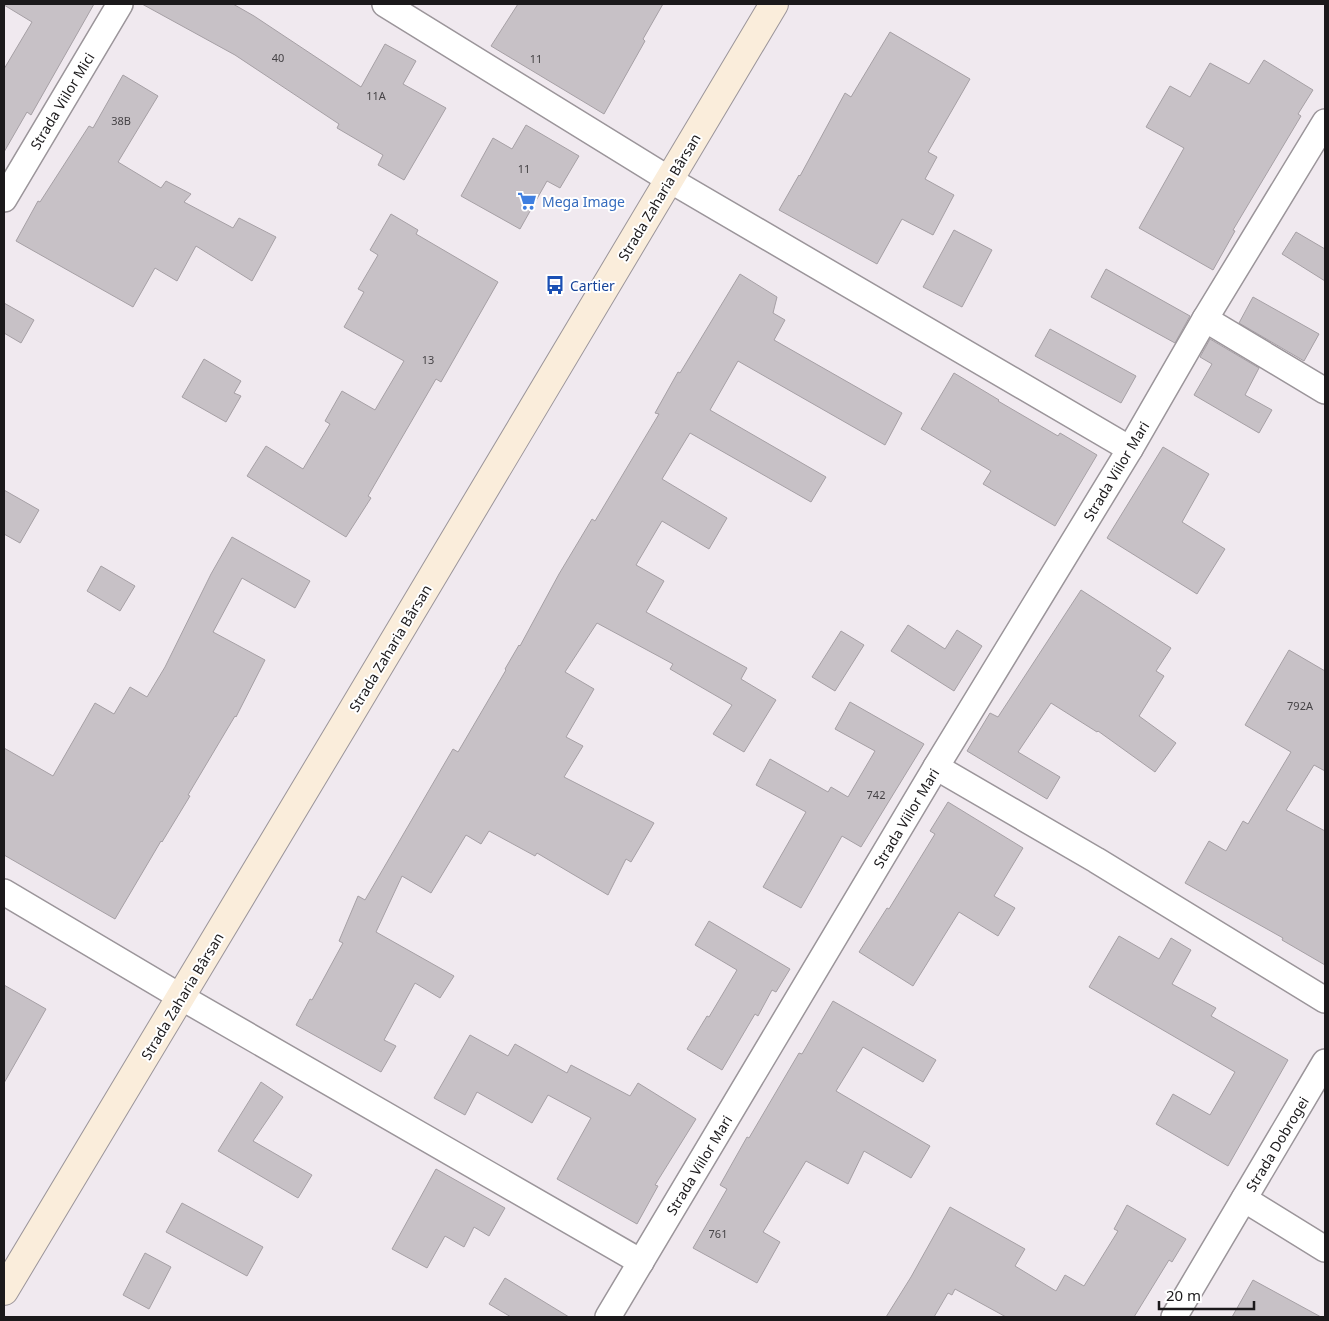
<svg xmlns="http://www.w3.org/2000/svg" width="1329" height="1321" font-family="'Noto Sans',sans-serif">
  <rect width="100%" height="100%" fill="#f0e9ef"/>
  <!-- building -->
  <g fill="#c7c1c6" stroke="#a6a0a5">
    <path d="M 4,4 L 94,4 L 31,115 L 27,112 L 4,152 L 4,69 L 32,22 L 4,5 Z"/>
    <path d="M 142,4 L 233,4 L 254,16 L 361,87 L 385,44 L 416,61 L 403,84 L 446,108 L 404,180 L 378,165 L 383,155 L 337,128 L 339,124 L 235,55 Z"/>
    <path d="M 518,4 L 663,4 L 643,39 L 645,41 L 604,114 L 491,46 Z"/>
    <path d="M 890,32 L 970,79 L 928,152 L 937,157 L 925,179 L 954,195 L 933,235 L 902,219 L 877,264 L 779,210 L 799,175 L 800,176 L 845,93 L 851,97 Z"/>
    <path d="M 1264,60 L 1313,90 L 1298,114 L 1301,116 L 1233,230 L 1235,231 L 1213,270 L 1139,228 L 1184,148 L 1146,127 L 1170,86 L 1190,97 L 1210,63 L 1249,84 Z"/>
    <path d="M 123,75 L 158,96 L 118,162 L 161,188 L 166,181 L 191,194 L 184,202 L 233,228 L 239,218 L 276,237 L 252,281 L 196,246 L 177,281 L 155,268 L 133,307 L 16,241 L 38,201 L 40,202 L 89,126 L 93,128 Z"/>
    <path d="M 526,125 L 579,156 L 560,188 L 547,181 L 520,229 L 461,196 L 493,138 L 512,149 Z"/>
    <path d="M 391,214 L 418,230 L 416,234 L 498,282 L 441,382 L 436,379 L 368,496 L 371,498 L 346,537 L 247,476 L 266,446 L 303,469 L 330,424 L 325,421 L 342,391 L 375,410 L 404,361 L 344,327 L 364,292 L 358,289 L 378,255 L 370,250 Z"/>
    <path d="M 954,230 L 992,250 L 962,307 L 923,287 Z"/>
    <path d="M 1296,232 L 1325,249 L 1325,281 L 1282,254 Z"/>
    <path d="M 1106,269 L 1190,316 L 1175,343 L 1091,297 Z"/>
    <path d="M 740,274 L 777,297 L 773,313 L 785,320 L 774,340 L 902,413 L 885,445 L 738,361 L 710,410 L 826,477 L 811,502 L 690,433 L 662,479 L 727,518 L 709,549 L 662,521 L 636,565 L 664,581 L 646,612 L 747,668 L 741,679 L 776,700 L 744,752 L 713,734 L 732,705 L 670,669 L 673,664 L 597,623 L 565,672 L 594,689 L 566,737 L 583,746 L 564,777 L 654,823 L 631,862 L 626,859 L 608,895 L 537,853 L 535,856 L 489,831 L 481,844 L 466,835 L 431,893 L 402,876 L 376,932 L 454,976 L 440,998 L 415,983 L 384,1040 L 396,1046 L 381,1072 L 296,1025 L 310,999 L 312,1000 L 343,943 L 339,941 L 358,896 L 365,900 L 453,749 L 458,752 L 506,670 L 505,669 L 519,645 L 520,646 L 559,574 L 592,519 L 595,521 L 659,414 L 655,413 L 678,372 L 680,373 Z"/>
    <path d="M 1253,297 L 1319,334 L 1304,361 L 1239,323 Z"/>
    <path d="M 4,303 L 34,320 L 21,343 L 4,333 Z"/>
    <path d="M 1050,329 L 1136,376 L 1121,403 L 1035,356 Z"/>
    <path d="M 1210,339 L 1259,368 L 1245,395 L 1272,410 L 1259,433 L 1194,395 L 1212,364 L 1200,357 Z"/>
    <path d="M 204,359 L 241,381 L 234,393 L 241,396 L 226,422 L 182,397 Z"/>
    <path d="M 954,373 L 999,400 L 998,401 L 1058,436 L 1060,433 L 1097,455 L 1055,526 L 983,484 L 991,471 L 921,429 Z"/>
    <path d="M 1163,447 L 1209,474 L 1182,522 L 1225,549 L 1197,594 L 1107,538 Z"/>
    <path d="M 4,490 L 39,510 L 20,543 L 4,534 Z"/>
    <path d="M 232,537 L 310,581 L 295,608 L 242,578 L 213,632 L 265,660 L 236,717 L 235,716 L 188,795 L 190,796 L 162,842 L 161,841 L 115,919 L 4,855 L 4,748 L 53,776 L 95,703 L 114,714 L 130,687 L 147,697 L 165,667 L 211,574 Z"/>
    <path d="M 101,566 L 135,586 L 120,611 L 87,591 Z"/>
    <path d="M 1081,590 L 1171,648 L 1156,671 L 1164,676 L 1139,716 L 1176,743 L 1155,772 L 1098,731 L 1097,732 L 1051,703 L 1018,752 L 1060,777 L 1047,799 L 967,751 L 990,713 L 998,717 Z"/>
    <path d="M 908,625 L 945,649 L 957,630 L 982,646 L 954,691 L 891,651 Z"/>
    <path d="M 841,631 L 864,645 L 835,691 L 812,677 Z"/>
    <path d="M 1289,650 L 1325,671 L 1325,771 L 1314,765 L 1286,810 L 1325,831 L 1325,965 L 1282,940 L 1283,938 L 1185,883 L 1209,841 L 1226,851 L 1243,821 L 1248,824 L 1291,752 L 1245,725 Z"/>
    <path d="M 850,702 L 924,744 L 861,847 L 842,836 L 801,908 L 763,887 L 806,812 L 756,785 L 770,759 L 828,792 L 831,787 L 848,797 L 875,751 L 835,729 Z"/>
    <path d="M 948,802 L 1023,848 L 994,896 L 1015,908 L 998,936 L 959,912 L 913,986 L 859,952 L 887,908 L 889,909 L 935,834 L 930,831 Z"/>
    <path d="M 709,921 L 790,969 L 776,992 L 772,990 L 758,1016 L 755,1014 L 722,1070 L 687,1049 L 707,1016 L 709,1017 L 737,970 L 695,945 Z"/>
    <path d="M 1119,936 L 1159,959 L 1171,938 L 1191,950 L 1172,984 L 1216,1008 L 1211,1016 L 1288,1060 L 1228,1166 L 1156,1124 L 1173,1094 L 1210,1115 L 1235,1072 L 1089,987 Z"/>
    <path d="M 4,985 L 46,1009 L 4,1083 Z"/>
    <path d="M 833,1001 L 936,1060 L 923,1082 L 863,1047 L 836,1091 L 930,1146 L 911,1178 L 864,1151 L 848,1184 L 806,1161 L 763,1232 L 780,1242 L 757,1283 L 693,1248 L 727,1189 L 720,1185 L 747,1137 L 749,1138 L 799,1053 L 802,1054 Z"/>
    <path d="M 470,1035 L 508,1056 L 515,1044 L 567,1073 L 571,1065 L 630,1096 L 638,1083 L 696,1119 L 655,1185 L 658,1186 L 637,1224 L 557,1179 L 591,1118 L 548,1095 L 532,1123 L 477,1092 L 465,1115 L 434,1098 Z"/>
    <path d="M 261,1082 L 283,1097 L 253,1141 L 312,1175 L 298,1198 L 218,1151 Z"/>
    <path d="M 436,1169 L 505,1208 L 489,1236 L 474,1227 L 464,1247 L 445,1236 L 427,1268 L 392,1249 Z"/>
    <path d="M 182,1203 L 263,1247 L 247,1276 L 166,1232 Z"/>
    <path d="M 1127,1205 L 1186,1239 L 1172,1262 L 1169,1260 L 1134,1317 L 1006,1317 L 955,1289 L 952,1295 L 948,1293 L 934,1317 L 886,1317 L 911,1277 L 950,1207 L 1025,1249 L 1015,1266 L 1056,1291 L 1065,1275 L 1084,1286 L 1118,1231 L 1114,1229 Z"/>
    <path d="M 145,1253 L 171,1267 L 149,1309 L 123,1295 Z"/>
    <path d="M 505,1278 L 569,1317 L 511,1317 L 489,1304 Z"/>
    <path d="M 1253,1280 L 1321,1317 L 1232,1317 Z"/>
  </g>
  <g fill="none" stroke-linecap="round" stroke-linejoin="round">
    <!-- minor casing -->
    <g stroke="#9b959a" stroke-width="28">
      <g id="minor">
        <path d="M 385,4 L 670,180 L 1130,449"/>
        <path d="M 4,199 L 120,4"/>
        <path d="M 1205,319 L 1325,391"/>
        <path d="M 936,767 L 1096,860 L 1325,1000"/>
        <path d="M 4,892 L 181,997 L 641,1262"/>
        <path d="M 1244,1199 L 1325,1249"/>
        <path d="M 608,1317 L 936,767 L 1130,449 L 1205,319 L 1325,122"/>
        <path d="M 1174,1317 L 1325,1062"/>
      </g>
    </g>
    <!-- secondary casing -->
    <g stroke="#9b959a" stroke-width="30">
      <path id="secondary" d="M 4,1291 L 345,723 L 774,4"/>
    </g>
    <!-- minor -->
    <use href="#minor" stroke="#fff" stroke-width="25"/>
    <!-- secondary -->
    <use href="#secondary" stroke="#faeddb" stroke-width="28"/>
  </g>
  <!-- icons -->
  <defs>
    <g id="supermarket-bare" transform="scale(1.5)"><path d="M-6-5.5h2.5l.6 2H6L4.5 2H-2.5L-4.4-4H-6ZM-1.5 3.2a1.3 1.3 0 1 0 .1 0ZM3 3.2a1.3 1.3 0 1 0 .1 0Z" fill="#3f7fe0" stroke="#fff" stroke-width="2.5" paint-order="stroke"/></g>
    <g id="bus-bare" transform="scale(1.5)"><path d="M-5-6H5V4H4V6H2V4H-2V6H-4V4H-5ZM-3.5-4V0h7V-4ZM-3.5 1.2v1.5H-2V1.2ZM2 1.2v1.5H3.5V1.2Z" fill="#1a4fb4" stroke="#fff" stroke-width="2.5" paint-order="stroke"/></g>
  </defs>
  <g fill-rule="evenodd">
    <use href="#supermarket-bare" x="527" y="201"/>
    <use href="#bus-bare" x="555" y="285"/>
  </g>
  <g text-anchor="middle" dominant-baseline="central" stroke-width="4" stroke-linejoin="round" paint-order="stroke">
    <!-- number labels -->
    <g font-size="11" fill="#464346">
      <text x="278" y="57">40</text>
      <text x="536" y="58">11</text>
      <text x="376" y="95">11A</text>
      <text x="121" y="120">38B</text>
      <text x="524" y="168">11</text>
      <text x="428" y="359">13</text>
      <text x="1300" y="705">792A</text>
      <text x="876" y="794">742</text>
      <text x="718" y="1233">761</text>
    </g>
    <!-- street labels -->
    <g font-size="14" fill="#1b191b" stroke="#fff">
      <text transform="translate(62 101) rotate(-59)">Strada Viilor Mici</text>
      <text transform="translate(659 197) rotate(-59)">Strada Zaharia Bârsan</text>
      <text transform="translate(1116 471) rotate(-59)">Strada Viilor Mari</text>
      <text transform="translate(390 648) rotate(-59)">Strada Zaharia Bârsan</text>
      <text transform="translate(906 818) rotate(-59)">Strada Viilor Mari</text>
      <text transform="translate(182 996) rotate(-59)">Strada Zaharia Bârsan</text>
      <text transform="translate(1277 1144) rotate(-59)">Strada Dobrogei</text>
      <text transform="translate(699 1165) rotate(-59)">Strada Viilor Mari</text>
    </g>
    <!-- shop labels -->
    <g font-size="14" fill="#366cbe" stroke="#fff" text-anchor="start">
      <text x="542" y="201">Mega Image</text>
    </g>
    <!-- transit labels -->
    <g font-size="14" fill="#164399" stroke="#fff" text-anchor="start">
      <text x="570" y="285">Cartier</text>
    </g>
  </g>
  <!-- border -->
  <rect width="1329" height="1321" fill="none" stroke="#1b191b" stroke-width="10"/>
  <!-- scale -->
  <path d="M1159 1301v8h95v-8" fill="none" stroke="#1b191b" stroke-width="2.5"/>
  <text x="1166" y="1301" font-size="15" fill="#1b191b" stroke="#ffffff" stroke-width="4" paint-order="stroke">20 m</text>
</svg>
